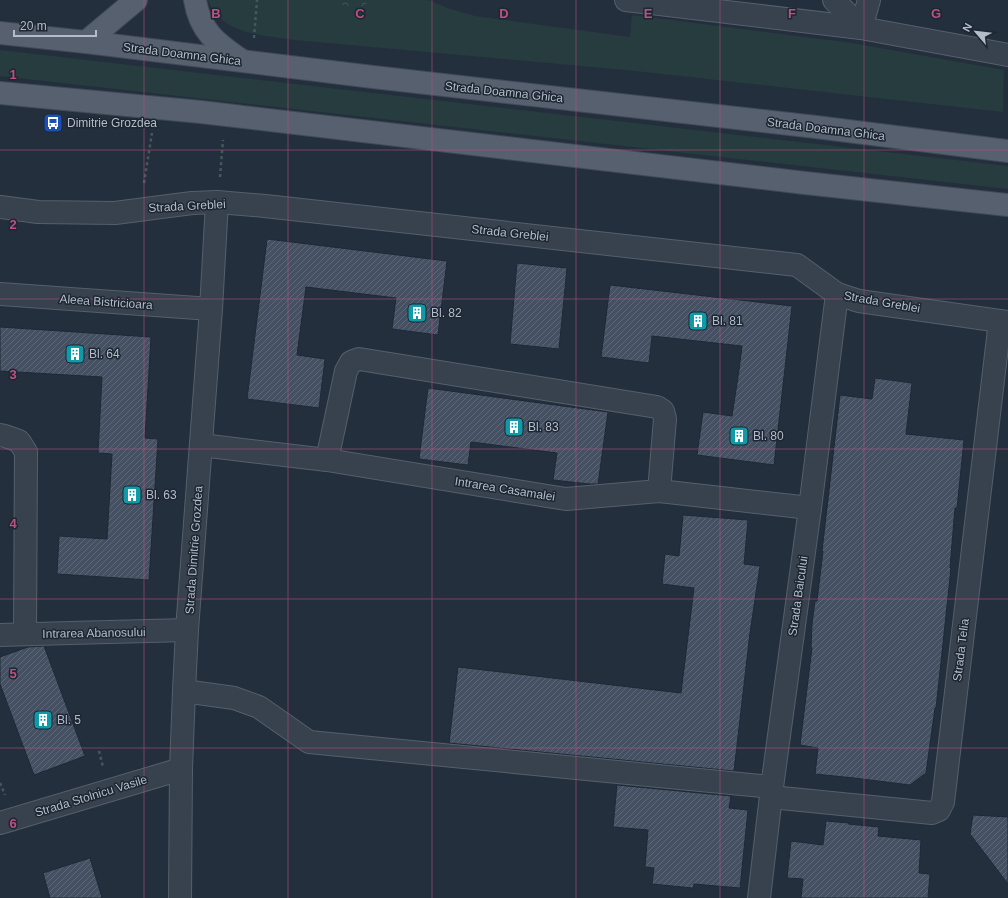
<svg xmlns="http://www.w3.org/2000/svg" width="1008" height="898" font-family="Arial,sans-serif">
  <defs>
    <pattern id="park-crowns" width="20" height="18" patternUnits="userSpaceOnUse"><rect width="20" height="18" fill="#263c3f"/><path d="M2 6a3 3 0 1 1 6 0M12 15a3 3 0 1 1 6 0" fill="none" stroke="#435659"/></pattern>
    <pattern id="building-hatch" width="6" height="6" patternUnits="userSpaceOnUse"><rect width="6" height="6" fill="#455162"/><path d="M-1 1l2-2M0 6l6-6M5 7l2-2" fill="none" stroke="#5d6877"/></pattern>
  </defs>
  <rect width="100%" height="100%" fill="#242f3e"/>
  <!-- green -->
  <g fill="#263c3f">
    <path d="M 208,0 L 428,0 L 450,9 L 475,16 L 630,37 L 632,15 L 852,43 L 1004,70 L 1003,112 L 636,71 L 295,40 C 264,35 221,35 208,0 Z"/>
    <path d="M 0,50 L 1008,166 L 1008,189 L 0,76 Z"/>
  </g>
  <!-- park -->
  <path fill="url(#park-crowns)" d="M 331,0 L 368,0 L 362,14 Z"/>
  <!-- building -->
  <g fill="url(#building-hatch)" stroke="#1f2835">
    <path d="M 267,239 L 447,261 L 438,335 L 392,329 L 396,298 L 306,287 L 297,355 L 325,359 L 319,408 L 247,399 Z"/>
    <path d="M 517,263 L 567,268 L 559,349 L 510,344 Z"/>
    <path d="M 610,285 L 792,306 L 774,465 L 697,455 L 703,412 L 732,416 L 739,370 L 742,346 L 652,336 L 649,363 L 601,357 Z"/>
    <path d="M 0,327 L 151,337 L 145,438 L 158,439 L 149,580 L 57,574 L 59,536 L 107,539 L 112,454 L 98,453 L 102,377 L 0,371 Z"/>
    <path d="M 875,378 L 912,383 L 906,434 L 964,440 L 957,508 L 955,508 L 950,568 L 951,568 L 942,653 L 936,708 L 935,708 L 926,773 L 910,785 L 854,778 L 815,774 L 818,748 L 800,745 L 812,648 L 811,647 L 812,624 L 815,601 L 817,601 L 823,551 L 822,551 L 840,395 L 872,399 Z"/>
    <path d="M 428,388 L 608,412 L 598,484 L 589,484 L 553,480 L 557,453 L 471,442 L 468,465 L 419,459 Z"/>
    <path d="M 683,515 L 748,520 L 744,564 L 760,566 L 750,633 L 734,771 L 449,743 L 458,667 L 681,693 L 694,588 L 662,584 L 665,554 L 679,556 Z"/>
    <path d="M 44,646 L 85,756 L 34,775 L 0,684 L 0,657 L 28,647 Z"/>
    <path d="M 617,785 L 731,796 L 729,808 L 748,810 L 740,888 L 694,884 L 693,888 L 652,884 L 654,868 L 645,867 L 648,830 L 613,827 Z"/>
    <path d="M 973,815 L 1008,817 L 1008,884 L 970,834 Z"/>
    <path d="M 826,821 L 849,823 L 848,824 L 879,827 L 878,836 L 921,840 L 919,873 L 930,874 L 928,898 L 801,898 L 803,879 L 787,878 L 791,841 L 823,845 Z"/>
    <path d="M 90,858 L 102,898 L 50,898 L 43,873 Z"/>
  </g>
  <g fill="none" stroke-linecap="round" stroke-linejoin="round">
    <!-- minor casing -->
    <g stroke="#565f6c" stroke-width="24">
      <g id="minor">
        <path d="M 626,0 L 861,28 L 1008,55"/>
        <path d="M 834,0 L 861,28 L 869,0"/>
        <path d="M 0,207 L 38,212 L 115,213 L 192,203 L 217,202 L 265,206 L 797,265 L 837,294 L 859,301 L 1008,322"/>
        <path d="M 0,294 L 211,309"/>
        <path d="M 0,435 L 5,436 L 19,441 L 26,452 L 25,634"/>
        <path d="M 201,445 L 327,460 L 566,499 L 659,491 L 810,508"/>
        <path d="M 327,460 L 346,371 L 351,362 L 359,359 L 657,407 L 663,411 L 665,419 L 659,491"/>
        <path d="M 0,635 L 70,633 L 187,630"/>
        <path d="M 184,691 L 234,698 L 259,707 L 309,742 L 772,787"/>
        <path d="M 771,797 L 932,813 L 939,810 L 943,802 L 1000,321"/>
        <path d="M 0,823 L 181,769"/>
        <path d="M 180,898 L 181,769 L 184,691 L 187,630 L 211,309 L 217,202"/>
        <path d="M 759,898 L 772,787 L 810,508 L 837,294"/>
      </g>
    </g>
    <!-- major casing -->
    <g stroke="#414a57" stroke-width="24">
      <g id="major">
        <path d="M 195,0 C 200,31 216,43 241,60"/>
        <path d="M 0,33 L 86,42 L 373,77 L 816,127 L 1008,151"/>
        <path d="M 86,42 L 136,0"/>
        <path d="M 0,93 L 201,112 L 805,183 L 1008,205"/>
      </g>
    </g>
    <!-- path -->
    <g stroke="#44595c" stroke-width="2.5" stroke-dasharray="3 3" stroke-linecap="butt">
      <path d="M 254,38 L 257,0"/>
      <path d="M 220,177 L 223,140"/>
      <path d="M 144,183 L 152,133"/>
      <path d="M 99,751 L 103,767"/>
      <path d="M 0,783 L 5,795"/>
    </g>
    <!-- minor -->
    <use href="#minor" stroke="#38414e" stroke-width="22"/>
    <!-- major -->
    <use href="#major" stroke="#56606e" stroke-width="22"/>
  </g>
  <!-- grid -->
  <path fill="none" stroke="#bd5182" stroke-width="1" stroke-opacity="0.55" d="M 144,0 L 144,898M 288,0 L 288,898M 432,0 L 432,898M 576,0 L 576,898M 720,0 L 720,898M 864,0 L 864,898M 0,150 L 1008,150M 0,299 L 1008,299M 0,449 L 1008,449M 0,599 L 1008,599M 0,748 L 1008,748"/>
  <!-- icons -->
  <defs>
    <g id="bus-square" transform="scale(1)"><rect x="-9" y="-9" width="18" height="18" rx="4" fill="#1a4fb4" stroke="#1d2633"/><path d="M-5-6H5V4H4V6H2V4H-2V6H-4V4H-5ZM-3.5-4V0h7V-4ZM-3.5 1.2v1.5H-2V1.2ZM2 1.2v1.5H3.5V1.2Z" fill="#fff"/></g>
    <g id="building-square" transform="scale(1)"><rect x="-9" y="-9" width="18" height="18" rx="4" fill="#0f9aa8" stroke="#1d2633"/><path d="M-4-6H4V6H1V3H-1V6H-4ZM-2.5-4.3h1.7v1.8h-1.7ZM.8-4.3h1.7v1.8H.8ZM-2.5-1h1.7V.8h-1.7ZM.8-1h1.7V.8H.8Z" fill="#fff"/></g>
  </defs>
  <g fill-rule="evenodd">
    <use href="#bus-square" x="53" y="123"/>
    <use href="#building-square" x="417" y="313"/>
    <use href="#building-square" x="698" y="321"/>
    <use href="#building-square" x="75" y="354"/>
    <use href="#building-square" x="514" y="427"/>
    <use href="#building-square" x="739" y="436"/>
    <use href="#building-square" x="132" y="495"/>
    <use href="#building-square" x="43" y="720"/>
  </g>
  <g text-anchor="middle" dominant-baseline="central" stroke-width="3" stroke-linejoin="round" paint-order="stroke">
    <!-- street labels -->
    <g font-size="12" fill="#b4bcc9" stroke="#1d2633">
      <text transform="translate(182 54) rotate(7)">Strada Doamna Ghica</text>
      <text transform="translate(504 92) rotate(6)">Strada Doamna Ghica</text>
      <text transform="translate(826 129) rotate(7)">Strada Doamna Ghica</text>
      <text transform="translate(187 206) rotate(-3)">Strada Greblei</text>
      <text transform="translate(510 233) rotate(6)">Strada Greblei</text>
      <text transform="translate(106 302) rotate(4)">Aleea Bistricioara</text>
      <text transform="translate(882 302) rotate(10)">Strada Greblei</text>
      <text transform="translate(505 489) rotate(9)">Intrarea Casamalei</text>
      <text transform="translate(194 550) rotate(-86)">Strada Dimitrie Grozdea</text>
      <text transform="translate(798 596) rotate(-82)">Strada Baicului</text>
      <text transform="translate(94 633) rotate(-1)">Intrarea Abanosului</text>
      <text transform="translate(961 650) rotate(-83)">Strada Telia</text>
      <text transform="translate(91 796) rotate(-17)">Strada Stolnicu Vasile</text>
    </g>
    <!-- poi labels -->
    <g font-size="12" fill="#b4bcc9" stroke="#1d2633" text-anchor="start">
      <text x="67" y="123">Dimitrie Grozdea</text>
      <text x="431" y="313">Bl. 82</text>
      <text x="712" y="321">Bl. 81</text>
      <text x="89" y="354">Bl. 64</text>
      <text x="528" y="427">Bl. 83</text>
      <text x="753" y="436">Bl. 80</text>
      <text x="146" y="495">Bl. 63</text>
      <text x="57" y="720">Bl. 5</text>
    </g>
  </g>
  <g font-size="13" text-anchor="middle" font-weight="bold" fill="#bd5182" stroke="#1d2633" stroke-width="3" stroke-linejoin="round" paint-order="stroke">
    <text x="216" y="18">B</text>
    <text x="360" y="18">C</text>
    <text x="504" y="18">D</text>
    <text x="648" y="18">E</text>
    <text x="792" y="18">F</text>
    <text x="936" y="18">G</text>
    <text x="13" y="79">1</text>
    <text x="13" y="229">2</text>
    <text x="13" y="379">3</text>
    <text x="13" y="528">4</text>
    <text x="13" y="678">5</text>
    <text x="13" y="828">6</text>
  </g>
  <!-- north arrow -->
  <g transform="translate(976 32) rotate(298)" stroke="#1d2633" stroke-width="3" paint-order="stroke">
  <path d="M0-3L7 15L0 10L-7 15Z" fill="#b4bcc9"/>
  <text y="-6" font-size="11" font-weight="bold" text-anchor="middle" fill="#b4bcc9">N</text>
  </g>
  <!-- scale -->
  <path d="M14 30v6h82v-6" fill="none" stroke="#b4bcc9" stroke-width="2"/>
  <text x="20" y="30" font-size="12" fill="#b4bcc9" stroke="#1d2633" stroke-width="3" paint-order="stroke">20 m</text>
</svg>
